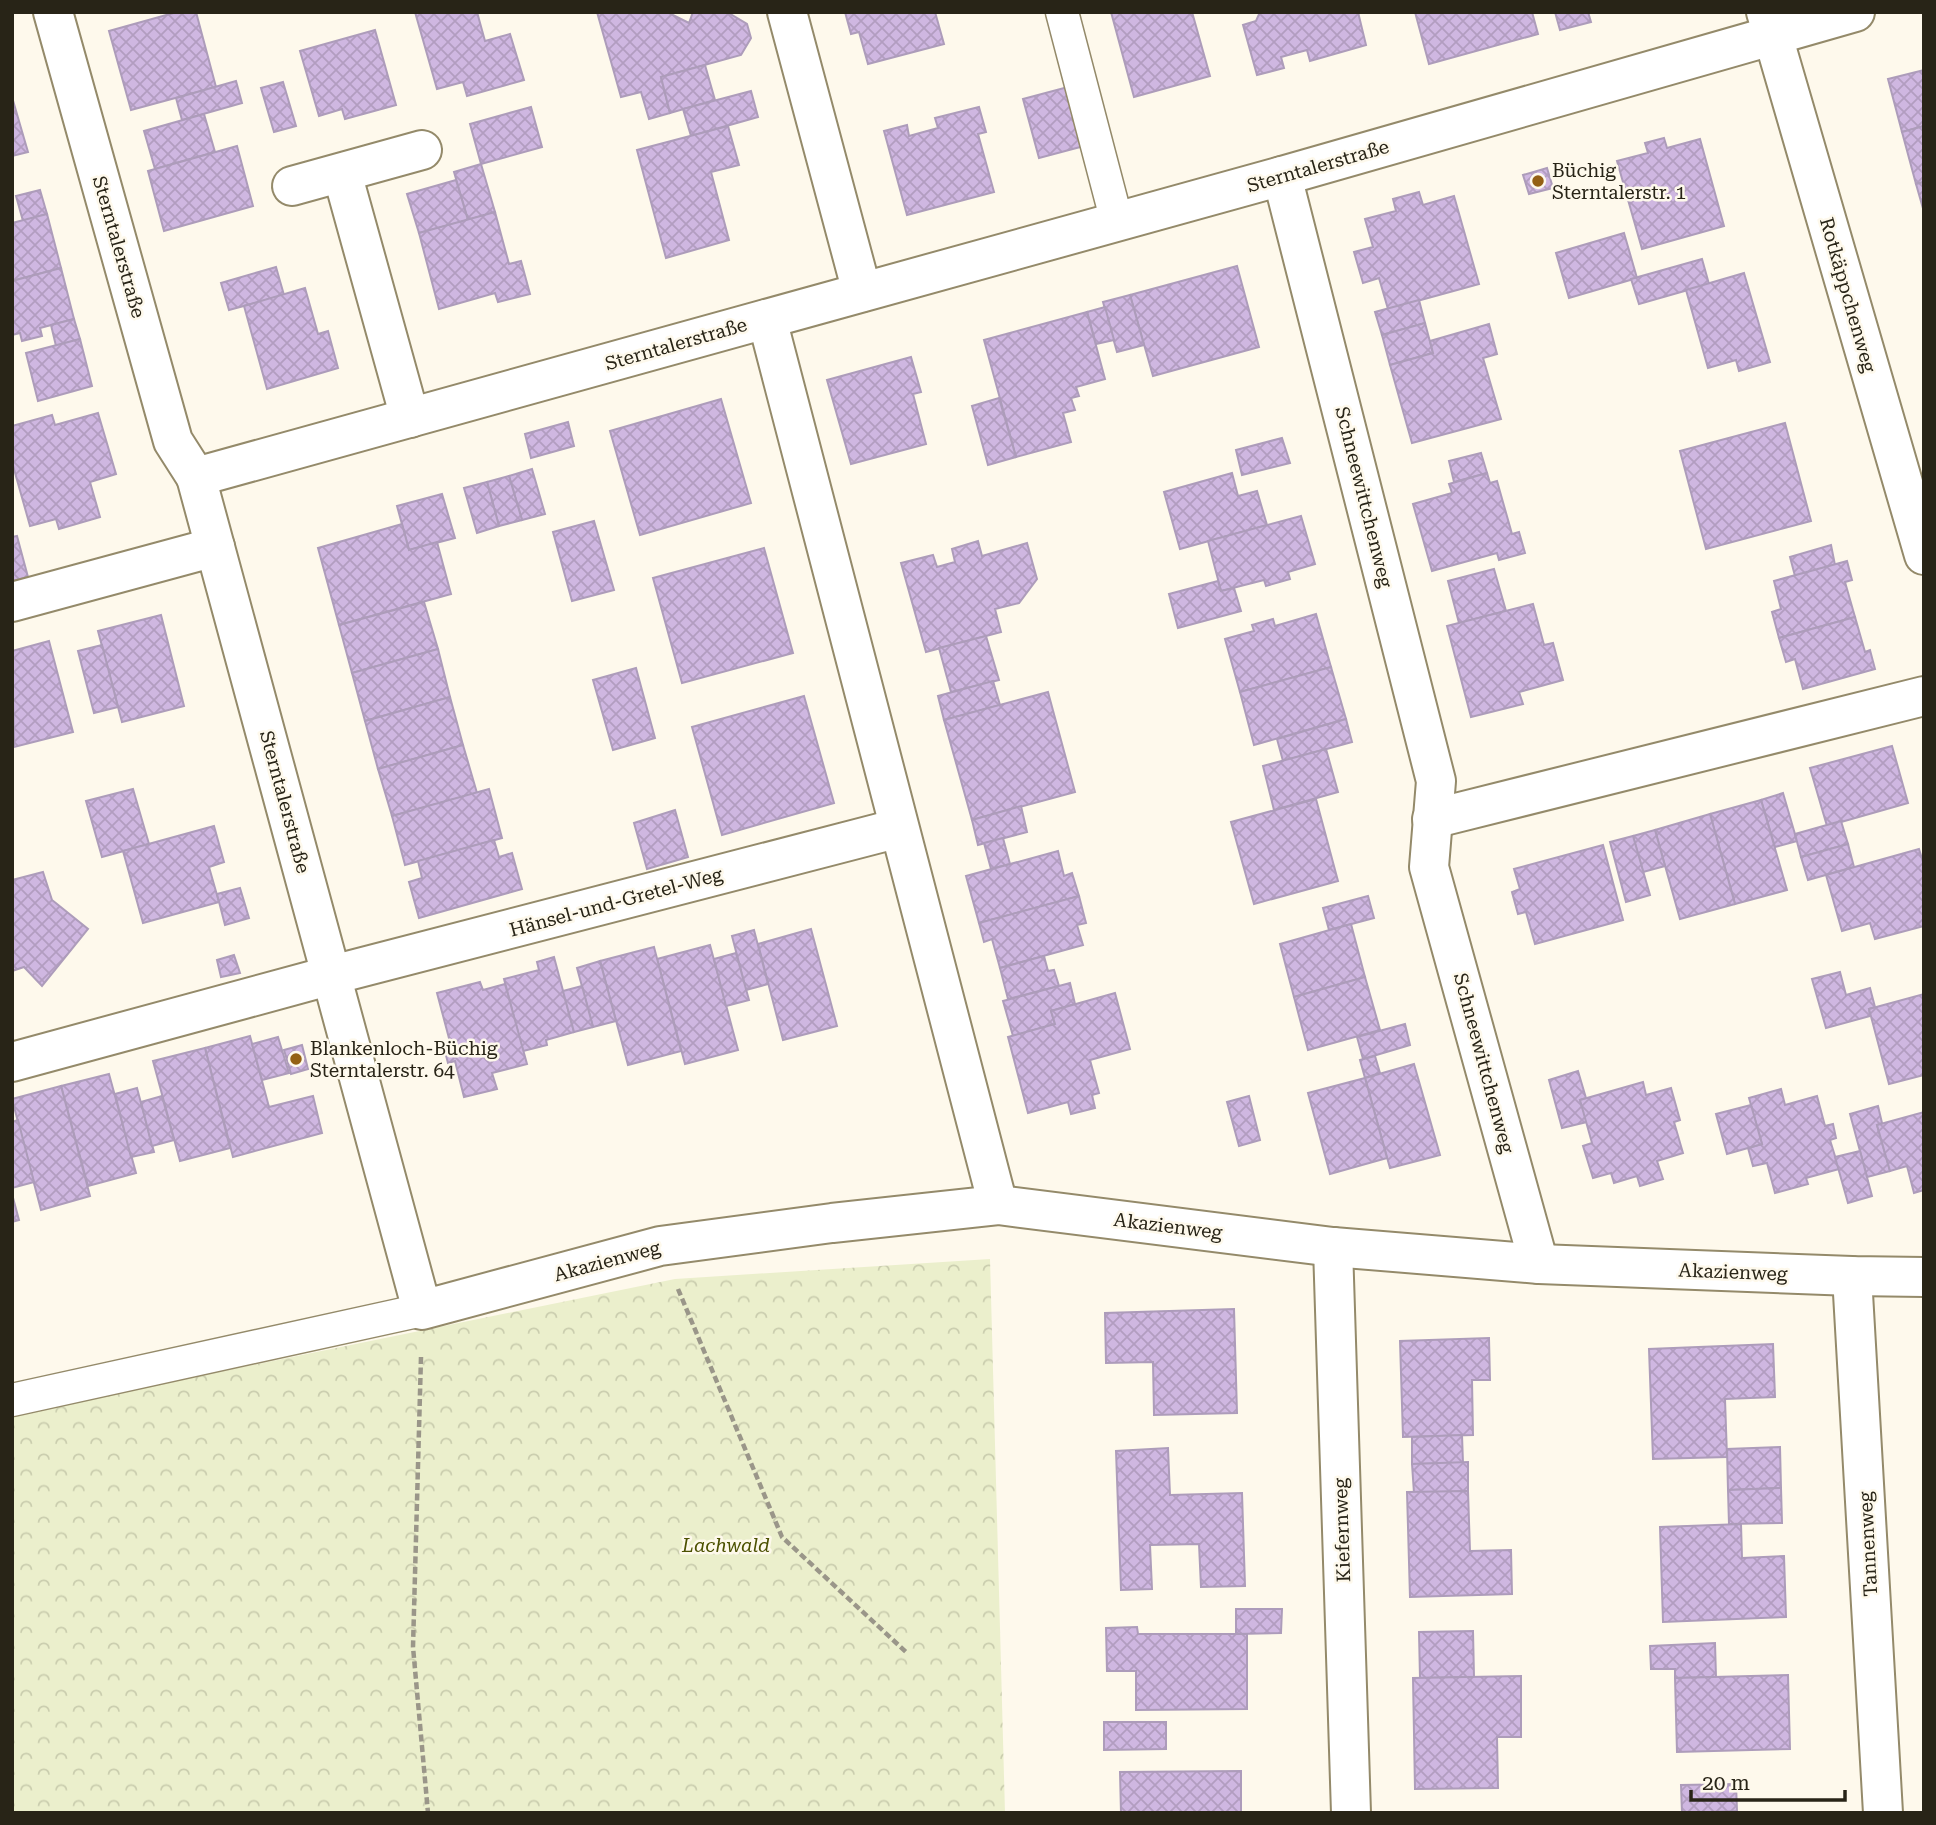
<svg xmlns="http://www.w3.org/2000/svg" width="1936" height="1825" font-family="'Roboto Serif',serif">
  <defs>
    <pattern id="forest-crowns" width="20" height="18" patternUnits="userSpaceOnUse" patternTransform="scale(1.75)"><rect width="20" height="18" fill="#ebefcc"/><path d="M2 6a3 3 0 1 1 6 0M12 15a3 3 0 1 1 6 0" fill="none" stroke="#cacdae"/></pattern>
    <pattern id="building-cross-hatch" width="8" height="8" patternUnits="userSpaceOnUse" patternTransform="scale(1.75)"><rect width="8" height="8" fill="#cfb7e1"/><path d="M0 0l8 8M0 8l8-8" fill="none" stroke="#b29dc0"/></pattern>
  </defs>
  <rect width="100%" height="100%" fill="#fef9ec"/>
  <!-- forest -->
  <path fill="url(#forest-crowns)" d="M 990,1259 L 1005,1813 L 12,1813 L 12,1414 L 675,1279 Z"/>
  <!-- building -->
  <g fill="url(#building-cross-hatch)" stroke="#ad9cba" stroke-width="2">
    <path d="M 177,12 L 196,12 L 216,87 L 131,110 L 109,31 Z"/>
    <path d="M 415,12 L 477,12 L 485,41 L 510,34 L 524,80 L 467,96 L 463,82 L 437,89 Z"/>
    <path d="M 597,12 L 667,12 L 689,23 L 693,12 L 727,12 L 747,24 L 751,38 L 741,55 L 661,77 L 670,113 L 649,119 L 641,92 L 621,97 Z"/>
    <path d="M 845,12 L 935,12 L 944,44 L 868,64 L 859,32 L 851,34 Z"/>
    <path d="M 1111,12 L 1192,12 L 1210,76 L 1134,97 Z"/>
    <path d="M 1260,12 L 1358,12 L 1366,45 L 1310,61 L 1307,50 L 1281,57 L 1284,68 L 1257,75 L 1243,25 L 1256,21 Z"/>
    <path d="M 1415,12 L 1532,12 L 1538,34 L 1429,64 Z"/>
    <path d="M 1555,12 L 1588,12 L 1591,22 L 1560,30 Z"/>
    <path d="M 375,30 L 396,105 L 345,119 L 342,109 L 319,116 L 300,51 Z"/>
    <path d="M 705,65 L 715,100 L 670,113 L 661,77 Z"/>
    <path d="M 1924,70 L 1924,126 L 1902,132 L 1888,79 Z"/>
    <path d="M 236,81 L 242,103 L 182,120 L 176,98 Z"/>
    <path d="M 283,82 L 296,126 L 274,132 L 261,88 Z"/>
    <path d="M 1068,87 L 1084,146 L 1039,158 L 1023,99 Z"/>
    <path d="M 751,91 L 758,117 L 691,136 L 683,109 Z"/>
    <path d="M 12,97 L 28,152 L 12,156 Z"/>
    <path d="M 531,107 L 542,147 L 481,164 L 470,124 Z"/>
    <path d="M 979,107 L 986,132 L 978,134 L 994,192 L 907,215 L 884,131 L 907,125 L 909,136 L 938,128 L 935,118 Z"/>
    <path d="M 204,114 L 215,152 L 155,169 L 144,131 Z"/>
    <path d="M 728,126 L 739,165 L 711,172 L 729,240 L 666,258 L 637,150 Z"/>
    <path d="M 1924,126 L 1924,182 L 1916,184 L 1902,132 Z"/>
    <path d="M 1664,138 L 1667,148 L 1700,139 L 1724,226 L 1642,249 L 1617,161 L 1648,153 L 1645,143 Z"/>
    <path d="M 237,146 L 253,206 L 164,231 L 148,171 Z"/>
    <path d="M 481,164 L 495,212 L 468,220 L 454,172 Z"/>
    <path d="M 1547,168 L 1553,188 L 1529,194 L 1523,175 Z"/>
    <path d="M 456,180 L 468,220 L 419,233 L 407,194 Z"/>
    <path d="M 1924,182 L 1924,212 L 1916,184 Z"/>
    <path d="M 40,190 L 47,214 L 23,221 L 16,196 Z"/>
    <path d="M 1419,192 L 1423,205 L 1454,196 L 1479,284 L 1388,309 L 1379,278 L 1363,283 L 1354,252 L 1373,247 L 1365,219 L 1396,211 L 1393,199 Z"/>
    <path d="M 495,212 L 509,264 L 521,261 L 530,294 L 498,302 L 495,293 L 439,309 L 419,233 Z"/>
    <path d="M 47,214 L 61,268 L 12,281 L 12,223 Z"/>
    <path d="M 1624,233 L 1637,278 L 1569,298 L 1556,253 Z"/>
    <path d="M 1702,259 L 1709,284 L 1639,304 L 1631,279 Z"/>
    <path d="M 1237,266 L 1259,347 L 1153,376 L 1130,295 Z"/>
    <path d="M 276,267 L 284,295 L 229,310 L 221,283 Z"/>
    <path d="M 61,268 L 74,319 L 40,328 L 42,336 L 22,341 L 20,333 L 12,335 L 12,281 Z"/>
    <path d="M 1744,273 L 1770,362 L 1739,371 L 1736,360 L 1708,368 L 1686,290 Z"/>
    <path d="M 305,288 L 318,334 L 328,331 L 338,368 L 267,389 L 244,306 Z"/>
    <path d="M 1130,295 L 1144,345 L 1117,352 L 1103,302 Z"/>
    <path d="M 1419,300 L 1425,323 L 1382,335 L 1375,312 Z"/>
    <path d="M 1105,307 L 1114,340 L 1096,344 L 1087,312 Z"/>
    <path d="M 1087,312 L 1105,379 L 1076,387 L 1079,396 L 1071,398 L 1075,410 L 1063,413 L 1071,442 L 1016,457 L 984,340 Z"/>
    <path d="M 74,319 L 80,339 L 56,346 L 51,325 Z"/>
    <path d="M 1425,323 L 1433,353 L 1390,365 L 1382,335 Z"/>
    <path d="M 1489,324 L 1497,354 L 1483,358 L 1501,419 L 1412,443 L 1390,365 L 1433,353 L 1430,341 Z"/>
    <path d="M 80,339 L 92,386 L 38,401 L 26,353 Z"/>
    <path d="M 911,357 L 921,392 L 913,394 L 926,444 L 851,464 L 827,380 Z"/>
    <path d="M 999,398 L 1016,457 L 988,465 L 972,406 Z"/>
    <path d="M 721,399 L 751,503 L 640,535 L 610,431 Z"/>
    <path d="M 98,413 L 116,474 L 90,482 L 100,517 L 59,529 L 56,519 L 30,526 L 12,462 L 12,426 L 52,415 L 55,425 Z"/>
    <path d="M 568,422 L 574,446 L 531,458 L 525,434 Z"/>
    <path d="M 1785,423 L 1811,521 L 1706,549 L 1680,451 Z"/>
    <path d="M 1282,438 L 1290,463 L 1242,475 L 1236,450 Z"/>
    <path d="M 1481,453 L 1487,473 L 1454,482 L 1449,461 Z"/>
    <path d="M 532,469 L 545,514 L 522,520 L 509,476 Z"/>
    <path d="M 1232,473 L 1238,496 L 1257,491 L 1267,525 L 1180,549 L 1164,492 Z"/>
    <path d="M 1487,473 L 1490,483 L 1497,481 L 1512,534 L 1519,532 L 1525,553 L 1499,560 L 1497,553 L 1432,571 L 1413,504 L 1452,493 L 1449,484 Z"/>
    <path d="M 509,476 L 522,520 L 499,526 L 487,482 Z"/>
    <path d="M 487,482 L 499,526 L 477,533 L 464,488 Z"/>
    <path d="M 442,494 L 455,538 L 409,550 L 397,506 Z"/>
    <path d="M 1301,516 L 1315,564 L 1288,572 L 1290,579 L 1266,586 L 1264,580 L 1221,591 L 1208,541 Z"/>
    <path d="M 594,521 L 614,590 L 572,601 L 553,532 Z"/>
    <path d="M 402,524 L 409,550 L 437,542 L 451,594 L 339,625 L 318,548 Z"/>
    <path d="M 17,536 L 28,577 L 12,581 L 12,537 Z"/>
    <path d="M 978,541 L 982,556 L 1027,543 L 1037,579 L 1019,603 L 995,609 L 1001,632 L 926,652 L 901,563 L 933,555 L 937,567 L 955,562 L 952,549 Z"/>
    <path d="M 1831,545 L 1835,565 L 1795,576 L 1790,557 Z"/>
    <path d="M 764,548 L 793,653 L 682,683 L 653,578 Z"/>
    <path d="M 1847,561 L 1852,580 L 1845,582 L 1855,617 L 1779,638 L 1772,612 L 1781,609 L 1774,581 Z"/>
    <path d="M 1494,569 L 1506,611 L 1459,623 L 1448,581 Z"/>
    <path d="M 1218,581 L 1221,591 L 1234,588 L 1241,611 L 1178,628 L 1169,594 Z"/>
    <path d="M 424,602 L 438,649 L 352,673 L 339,625 Z"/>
    <path d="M 1533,604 L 1544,645 L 1553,643 L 1563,680 L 1519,692 L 1523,704 L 1471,717 L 1447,626 Z"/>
    <path d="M 1316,614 L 1331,667 L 1240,692 L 1225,639 L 1254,631 L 1252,625 L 1273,619 L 1275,626 Z"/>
    <path d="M 161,615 L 184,706 L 122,722 L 98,631 Z"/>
    <path d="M 1855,617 L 1865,652 L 1870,650 L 1875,669 L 1803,689 L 1795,659 L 1786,662 L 1779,638 Z"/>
    <path d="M 986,636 L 999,680 L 951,692 L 939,648 Z"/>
    <path d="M 49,641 L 73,732 L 14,747 L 12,651 Z"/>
    <path d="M 102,645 L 118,707 L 94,713 L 78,651 Z"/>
    <path d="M 438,649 L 450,697 L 365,721 L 352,673 Z"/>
    <path d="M 1331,667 L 1346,719 L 1254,745 L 1240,692 Z"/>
    <path d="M 636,668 L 655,738 L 613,750 L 593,680 Z"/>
    <path d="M 993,681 L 1000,705 L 944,720 L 938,696 Z"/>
    <path d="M 1048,692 L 1075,792 L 972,820 L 944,720 Z"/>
    <path d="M 804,696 L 834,803 L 722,835 L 692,727 Z"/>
    <path d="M 450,697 L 463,745 L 378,769 L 365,721 Z"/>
    <path d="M 1346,719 L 1352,742 L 1283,761 L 1277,739 Z"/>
    <path d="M 463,745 L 477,793 L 392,816 L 378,769 Z"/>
    <path d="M 1892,746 L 1908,803 L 1827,826 L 1810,768 Z"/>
    <path d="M 1326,749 L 1338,792 L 1274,810 L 1263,766 Z"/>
    <path d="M 133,789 L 149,844 L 102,857 L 86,801 Z"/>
    <path d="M 489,789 L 502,838 L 405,865 L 392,816 Z"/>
    <path d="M 1783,793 L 1797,841 L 1775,847 L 1761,800 Z"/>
    <path d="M 1316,799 L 1338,881 L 1254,904 L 1231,822 Z"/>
    <path d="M 1761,800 L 1787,890 L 1735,904 L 1710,814 Z"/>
    <path d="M 1021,806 L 1027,832 L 978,845 L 972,820 Z"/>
    <path d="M 675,810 L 688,857 L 647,869 L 634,823 Z"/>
    <path d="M 1710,814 L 1735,904 L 1680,919 L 1655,830 Z"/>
    <path d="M 1841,821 L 1848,844 L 1801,857 L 1795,834 Z"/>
    <path d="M 214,826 L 224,862 L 209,867 L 219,902 L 143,923 L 123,851 Z"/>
    <path d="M 1655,830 L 1665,866 L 1643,872 L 1633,836 Z"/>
    <path d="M 1633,836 L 1650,895 L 1626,902 L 1610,842 Z"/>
    <path d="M 1003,838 L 1010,864 L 991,869 L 984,843 Z"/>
    <path d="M 494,840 L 499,857 L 512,853 L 522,889 L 419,918 L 409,882 L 422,878 L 418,861 Z"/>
    <path d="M 1848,844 L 1854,867 L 1808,880 L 1801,857 Z"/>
    <path d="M 1603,845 L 1623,920 L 1535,944 L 1526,912 L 1518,914 L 1512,892 L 1520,889 L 1514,869 Z"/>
    <path d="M 1919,849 L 1924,865 L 1924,926 L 1875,939 L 1870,923 L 1842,931 L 1826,875 Z"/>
    <path d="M 1058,851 L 1064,876 L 1072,873 L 1079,896 L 979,923 L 966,876 Z"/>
    <path d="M 43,872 L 52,900 L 88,929 L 42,986 L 24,967 L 12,971 L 12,880 Z"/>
    <path d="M 240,888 L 249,918 L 225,925 L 217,894 Z"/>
    <path d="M 1079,896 L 1086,923 L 1077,925 L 1083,945 L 1000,968 L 992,939 L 984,942 L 979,923 Z"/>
    <path d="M 1368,896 L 1374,918 L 1329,930 L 1323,908 Z"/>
    <path d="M 1351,924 L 1365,977 L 1294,997 L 1280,944 Z"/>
    <path d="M 811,929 L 837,1026 L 783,1040 L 758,944 Z"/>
    <path d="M 754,930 L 768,984 L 746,990 L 732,936 Z"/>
    <path d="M 710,945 L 738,1050 L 685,1064 L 657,959 Z"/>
    <path d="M 654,947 L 681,1051 L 628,1065 L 600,961 Z"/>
    <path d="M 736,953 L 749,1000 L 726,1006 L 714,959 Z"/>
    <path d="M 234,955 L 240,973 L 221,977 L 217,960 Z"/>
    <path d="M 1044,956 L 1048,971 L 1054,970 L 1059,986 L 1008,999 L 1000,968 Z"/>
    <path d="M 554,957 L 574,1032 L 546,1040 L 547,1045 L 523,1051 L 504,979 L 539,970 L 537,962 Z"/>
    <path d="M 600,961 L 616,1021 L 593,1027 L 577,968 Z"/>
    <path d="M 1840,972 L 1846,995 L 1870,988 L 1875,1007 L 1869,1009 L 1870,1016 L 1826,1028 L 1812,979 Z"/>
    <path d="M 1365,977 L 1380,1030 L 1308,1050 L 1294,997 Z"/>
    <path d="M 480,982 L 483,990 L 505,984 L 527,1064 L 492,1073 L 497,1089 L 464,1097 L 455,1061 L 448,1063 L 443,1044 L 450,1042 L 437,993 Z"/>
    <path d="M 1070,983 L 1075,1004 L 1051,1011 L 1055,1024 L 1013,1036 L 1003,1001 Z"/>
    <path d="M 582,986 L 593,1027 L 574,1032 L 563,991 Z"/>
    <path d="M 1115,993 L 1130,1049 L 1090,1060 L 1099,1093 L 1092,1095 L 1095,1108 L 1071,1114 L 1068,1102 L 1028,1113 L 1008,1037 L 1055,1024 L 1051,1011 Z"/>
    <path d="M 1924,994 L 1924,1075 L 1889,1084 L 1869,1009 Z"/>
    <path d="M 1405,1024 L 1410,1045 L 1363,1059 L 1357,1037 Z"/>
    <path d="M 250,1036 L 269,1107 L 313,1096 L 322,1133 L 233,1157 L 205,1048 Z"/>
    <path d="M 278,1037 L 289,1073 L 262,1080 L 252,1044 Z"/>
    <path d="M 302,1045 L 308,1069 L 291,1074 L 284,1050 Z"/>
    <path d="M 205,1048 L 230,1148 L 180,1161 L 153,1061 Z"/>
    <path d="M 1375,1056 L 1380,1073 L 1365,1078 L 1360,1060 Z"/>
    <path d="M 1414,1064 L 1440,1155 L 1390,1168 L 1365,1078 Z"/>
    <path d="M 1578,1071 L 1586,1098 L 1580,1100 L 1587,1122 L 1562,1128 L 1549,1080 Z"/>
    <path d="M 109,1074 L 136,1173 L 88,1186 L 61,1086 Z"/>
    <path d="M 1365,1078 L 1387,1158 L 1330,1174 L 1308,1093 Z"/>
    <path d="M 1643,1082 L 1646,1095 L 1671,1088 L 1680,1120 L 1674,1122 L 1683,1153 L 1657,1161 L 1663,1179 L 1640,1186 L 1637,1176 L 1614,1183 L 1611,1173 L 1593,1178 L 1583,1146 L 1592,1143 L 1580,1100 Z"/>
    <path d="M 61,1086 L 90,1196 L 41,1210 L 12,1099 Z"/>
    <path d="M 137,1088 L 154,1152 L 131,1157 L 115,1094 Z"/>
    <path d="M 1781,1089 L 1785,1105 L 1817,1096 L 1825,1126 L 1833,1124 L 1836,1138 L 1830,1140 L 1839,1169 L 1806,1178 L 1808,1184 L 1775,1193 L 1767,1163 L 1753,1166 L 1748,1148 L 1762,1144 L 1749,1098 Z"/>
    <path d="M 162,1096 L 174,1140 L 152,1146 L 141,1102 Z"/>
    <path d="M 1249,1096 L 1260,1140 L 1239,1146 L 1227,1102 Z"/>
    <path d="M 1751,1105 L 1762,1144 L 1727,1154 L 1716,1114 Z"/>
    <path d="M 1878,1106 L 1882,1123 L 1877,1125 L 1890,1171 L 1867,1177 L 1850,1114 Z"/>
    <path d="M 1924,1112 L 1924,1190 L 1914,1193 L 1907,1166 L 1890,1171 L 1877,1125 Z"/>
    <path d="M 18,1120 L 34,1182 L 12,1188 L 12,1122 Z"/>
    <path d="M 1860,1151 L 1872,1196 L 1848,1203 L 1835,1157 Z"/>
    <path d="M 12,1194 L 19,1220 L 12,1222 Z"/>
    <path d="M 1234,1309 L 1237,1413 L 1154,1415 L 1153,1362 L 1106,1363 L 1105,1313 Z"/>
    <path d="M 1489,1338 L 1490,1380 L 1472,1380 L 1473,1435 L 1403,1437 L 1400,1341 Z"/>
    <path d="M 1773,1344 L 1775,1397 L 1725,1399 L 1727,1457 L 1653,1459 L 1649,1349 Z"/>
    <path d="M 1462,1435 L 1463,1463 L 1412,1464 L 1412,1437 Z"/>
    <path d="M 1780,1447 L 1781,1488 L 1728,1490 L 1727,1449 Z"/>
    <path d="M 1168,1448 L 1170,1495 L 1242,1493 L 1245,1586 L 1201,1587 L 1199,1544 L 1150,1545 L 1152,1589 L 1121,1590 L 1116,1451 Z"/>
    <path d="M 1468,1462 L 1468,1491 L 1414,1493 L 1412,1464 Z"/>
    <path d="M 1781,1488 L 1782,1523 L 1729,1524 L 1728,1490 Z"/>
    <path d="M 1468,1491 L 1470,1551 L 1511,1550 L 1512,1594 L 1410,1597 L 1407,1492 Z"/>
    <path d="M 1741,1524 L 1742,1558 L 1784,1556 L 1786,1617 L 1663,1622 L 1660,1527 Z"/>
    <path d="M 1236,1609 L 1282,1609 L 1281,1633 L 1236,1634 Z"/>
    <path d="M 1137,1627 L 1138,1634 L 1247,1634 L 1247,1709 L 1136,1710 L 1136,1671 L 1107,1671 L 1106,1628 Z"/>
    <path d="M 1473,1631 L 1474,1677 L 1420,1678 L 1419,1632 Z"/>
    <path d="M 1715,1643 L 1716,1677 L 1675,1678 L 1675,1669 L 1651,1669 L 1650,1646 Z"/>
    <path d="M 1788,1675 L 1790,1749 L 1677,1752 L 1675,1678 Z"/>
    <path d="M 1521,1676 L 1521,1737 L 1497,1737 L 1498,1788 L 1415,1789 L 1413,1678 Z"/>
    <path d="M 1104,1722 L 1166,1722 L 1166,1749 L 1104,1750 Z"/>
    <path d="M 1241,1771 L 1241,1813 L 1121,1813 L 1120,1772 Z"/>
    <path d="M 1736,1784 L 1737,1811 L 1682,1813 L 1681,1785 Z"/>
  </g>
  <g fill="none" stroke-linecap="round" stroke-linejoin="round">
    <!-- lane casing -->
    <g stroke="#948a6a" stroke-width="35">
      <g id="lane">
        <path d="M 1062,12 L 1117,222"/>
        <path d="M 12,1400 L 422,1310"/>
      </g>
    </g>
    <!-- street casing -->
    <g stroke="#948a6a" stroke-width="42">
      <g id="street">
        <path d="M 53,12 L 173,441 L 196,477"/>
        <path d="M 787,12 L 862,292"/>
        <path d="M 1766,12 L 1924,555"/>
        <path d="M 1855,12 L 1282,176 L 196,477 L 422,1310 L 660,1246 L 832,1223 L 998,1205 L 1333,1247 L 1539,1264 L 1852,1276 L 1924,1277"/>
        <path d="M 342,173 L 410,418"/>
        <path d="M 1282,176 L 1436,781 L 1429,867 L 1539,1264"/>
        <path d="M 292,186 L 422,150"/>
        <path d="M 767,319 L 998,1205"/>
        <path d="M 12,602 L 215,547"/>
        <path d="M 1432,819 L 1924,696"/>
        <path d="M 12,1062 L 332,975 L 899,828"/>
        <path d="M 1333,1247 L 1351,1813"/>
        <path d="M 1852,1276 L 1883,1813"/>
      </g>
    </g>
    <!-- path -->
    <g stroke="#9a9689" stroke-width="4.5" stroke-dasharray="7 3.5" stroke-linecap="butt">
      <path d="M 678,1289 L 782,1537 L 906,1652"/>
      <path d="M 421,1357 L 413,1647 L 428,1813"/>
    </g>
    <!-- lane -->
    <use href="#lane" stroke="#fff" stroke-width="32"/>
    <!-- street -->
    <use href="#street" stroke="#fff" stroke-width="38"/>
  </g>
  <!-- markers -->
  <g fill="#946014" stroke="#fef9ec" stroke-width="2.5">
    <circle cx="1538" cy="181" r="7"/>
    <circle cx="296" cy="1059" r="7"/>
  </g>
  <g text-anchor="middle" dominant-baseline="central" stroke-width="5" stroke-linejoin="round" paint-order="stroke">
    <!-- street labels -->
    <g font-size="19" fill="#282417" stroke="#fef9ec">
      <text transform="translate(1318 166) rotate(-16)">Sterntalerstraße</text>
      <text transform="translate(119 247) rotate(74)">Sterntalerstraße</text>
      <text transform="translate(1848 295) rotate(74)">Rotkäppchenweg</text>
      <text transform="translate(676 344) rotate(-16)">Sterntalerstraße</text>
      <text transform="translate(1364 497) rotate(76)">Schneewittchenweg</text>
      <text transform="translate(285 802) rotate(75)">Sterntalerstraße</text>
      <text transform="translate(616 902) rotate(-15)">Hänsel-und-Gretel-Weg</text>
      <text transform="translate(1484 1063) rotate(75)">Schneewittchenweg</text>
      <text transform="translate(1168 1226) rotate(7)">Akazienweg</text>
      <text transform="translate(607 1261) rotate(-15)">Akazienweg</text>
      <text transform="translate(1733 1272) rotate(2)">Akazienweg</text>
      <text transform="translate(1342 1530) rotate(-92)">Kiefernweg</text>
      <text transform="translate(1868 1544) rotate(-93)">Tannenweg</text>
    </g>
    <!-- poi labels -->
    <g font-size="19" fill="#282417" stroke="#fef9ec" text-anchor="start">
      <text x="1552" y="170">Büchig<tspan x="1552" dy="22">Sterntalerstr. 1</tspan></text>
      <text x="310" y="1048">Blankenloch-Büchig<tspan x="310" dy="22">Sterntalerstr. 64</tspan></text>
    </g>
    <!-- park labels -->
    <g font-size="19" font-style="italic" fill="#4c5102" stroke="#fef9ec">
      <text x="726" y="1545">Lachwald</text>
    </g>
  </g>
  <!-- border -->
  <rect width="1936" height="1825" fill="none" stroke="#282417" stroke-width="28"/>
  <!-- scale -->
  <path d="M1691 1790v10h154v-10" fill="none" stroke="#282417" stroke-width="3.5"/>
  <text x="1702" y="1790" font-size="21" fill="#282417" stroke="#fef9ec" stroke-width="5" paint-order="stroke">20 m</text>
</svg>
